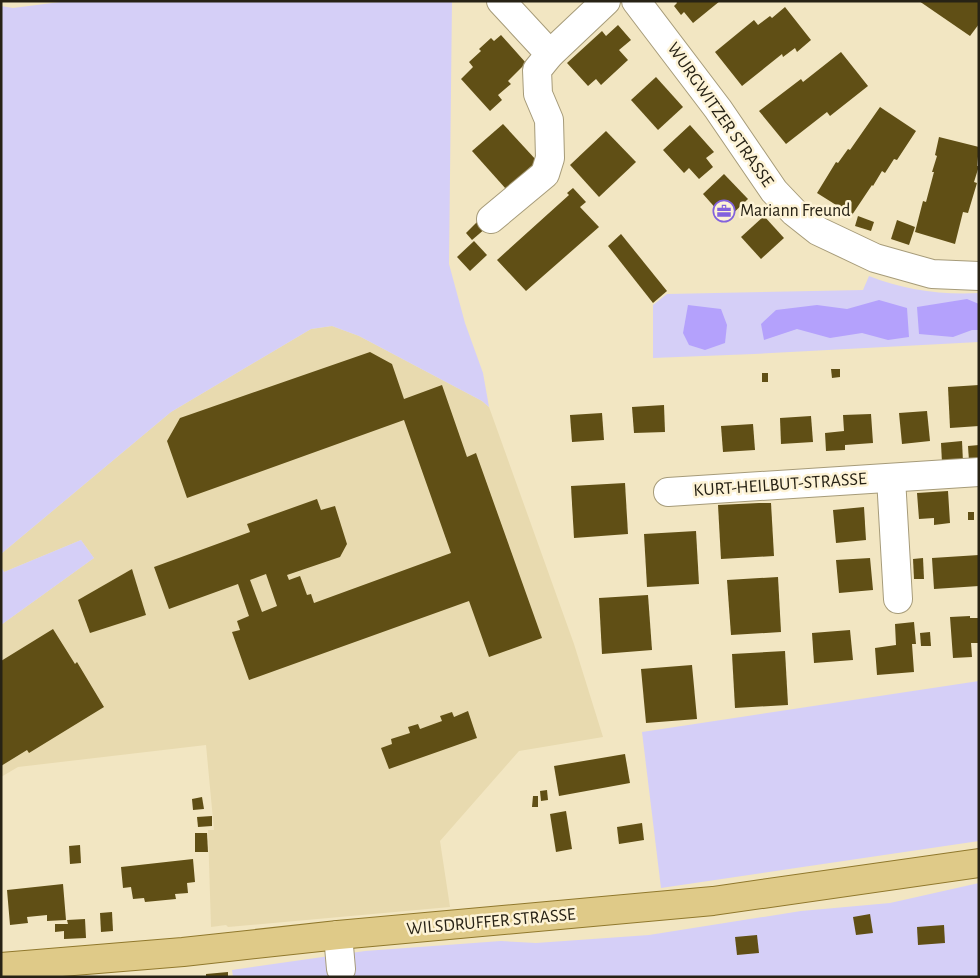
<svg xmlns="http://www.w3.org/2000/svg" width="980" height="978" font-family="'Alegreya Sans',sans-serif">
  <rect width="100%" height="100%" fill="#f2e6c2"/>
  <!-- built -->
  <path fill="#e8daaf" d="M 332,326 L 359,336 L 482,401 L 489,407 L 574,644 L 603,737 L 519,751 L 440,841 L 450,907 L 228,927 L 226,925 L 211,927 L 208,830 L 214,830 L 206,745 L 18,767 L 1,777 L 1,625 L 94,558 L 81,540 L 4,572 L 1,566 L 1,554 L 171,412 L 311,329 Z"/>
  <!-- green -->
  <g fill="#d5cff7">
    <path d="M 68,1 L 452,1 L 449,264 L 465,323 L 483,373 L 489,407 L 482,401 L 359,336 L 332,326 L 311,329 L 171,412 L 1,554 L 1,6 L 13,8 Z"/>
    <path d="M 869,276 C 904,290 941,295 979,293 L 979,342 L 754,354 L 653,358 L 653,305 L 667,294 L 863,290 Z"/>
    <path d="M 81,540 L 94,558 L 1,625 L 1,566 L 4,572 Z"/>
    <path d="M 979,681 L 979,841 L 661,888 L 642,732 Z"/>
    <path d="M 979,883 L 979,977 L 233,977 L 232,970 L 365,951 L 501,941 L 536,943 L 649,935 L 801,911 L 890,903 Z"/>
  </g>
  <!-- water -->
  <g fill="#b4a1fc">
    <path d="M 967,299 L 979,304 L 979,330 L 972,330 L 953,337 L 919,334 L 917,307 Z"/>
    <path d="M 879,300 L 907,308 L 909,337 L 888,340 L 862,333 L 830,338 L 797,329 L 764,340 L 761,324 L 776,310 L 817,305 L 847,309 Z"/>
    <path d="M 688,305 L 721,309 L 727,325 L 725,343 L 705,350 L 689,345 L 683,333 Z"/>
  </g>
  <!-- building -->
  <g fill="#604f15" fill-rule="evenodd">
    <path d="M 676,1 L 720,1 L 693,23 L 684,12 L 681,15 L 674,6 L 677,3 Z"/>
    <path d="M 919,1 L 979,1 L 979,24 L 970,36 Z"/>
    <path d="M 785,7 L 811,40 L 797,52 L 795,48 L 783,57 L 782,54 L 742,86 L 715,52 L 754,20 L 758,25 L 770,16 L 772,18 Z"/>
    <path d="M 618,25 L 631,40 L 619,50 L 628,60 L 601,85 L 596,79 L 588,86 L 567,63 L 602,31 L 606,36 Z"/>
    <path d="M 501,35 L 526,63 L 508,81 L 511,84 L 498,95 L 502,100 L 490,111 L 461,79 L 473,67 L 469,62 L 481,51 L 479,49 L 491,38 L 494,41 Z"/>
    <path d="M 841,52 L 868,86 L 830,116 L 827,112 L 786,144 L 759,111 L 801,79 L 803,82 Z"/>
    <path d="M 656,77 L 683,107 L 658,130 L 631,100 Z"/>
    <path d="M 880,107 L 916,131 L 897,160 L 894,159 L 885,173 L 882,171 L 873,186 L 872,185 L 852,215 L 817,193 L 836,162 L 838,163 L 848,149 L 850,150 Z"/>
    <path d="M 503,124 L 537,161 L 506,189 L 472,151 Z"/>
    <path d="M 690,125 L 714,152 L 706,158 L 713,167 L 699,179 L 689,168 L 684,173 L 663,150 Z"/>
    <path d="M 606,131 L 636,162 L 599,197 L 570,165 Z"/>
    <path d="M 939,137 L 979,147 L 977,166 L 979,166 L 974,182 L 977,183 L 968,213 L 963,212 L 955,244 L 915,232 L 923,201 L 926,202 L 934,172 L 932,172 L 937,156 L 935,155 Z"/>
    <path d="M 724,174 L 748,199 L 726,220 L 703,194 Z"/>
    <path d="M 573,188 L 586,202 L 580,207 L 599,227 L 526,291 L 497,260 L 569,195 L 567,193 Z"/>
    <path d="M 764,216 L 784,238 L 761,259 L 741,237 Z"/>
    <path d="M 858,216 L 874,222 L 871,231 L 855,226 Z"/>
    <path d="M 479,220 L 486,228 L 472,240 L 466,233 Z"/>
    <path d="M 897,220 L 915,227 L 909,245 L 891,239 Z"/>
    <path d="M 621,234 L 667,291 L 653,303 L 608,246 Z"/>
    <path d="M 474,241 L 487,255 L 470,271 L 457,257 Z"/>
    <path d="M 370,352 L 392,364 L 404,399 L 442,385 L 467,457 L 476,453 L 542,638 L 489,657 L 469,601 L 249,680 L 232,632 L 240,630 L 237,621 L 249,616 L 238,584 L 169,609 L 154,567 L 250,532 L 247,524 L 317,499 L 321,510 L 335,506 L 347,544 L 340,557 L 287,575 L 289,580 L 300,576 L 307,595 L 311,594 L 314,603 L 451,553 L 404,420 L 187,498 L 167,441 L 180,418 ZM 266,574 L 277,606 L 262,612 L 250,580 Z"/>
    <path d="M 831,369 L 840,369 L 840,377 L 832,378 Z"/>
    <rect x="762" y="373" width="6" height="9"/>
    <path d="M 979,385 L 979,426 L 950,428 L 948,387 Z"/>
    <path d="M 664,405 L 665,432 L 634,433 L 632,407 Z"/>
    <path d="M 927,411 L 930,441 L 902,444 L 899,413 Z"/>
    <path d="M 602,413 L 604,440 L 572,442 L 570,415 Z"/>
    <path d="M 871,414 L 873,443 L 845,445 L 845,450 L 826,451 L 825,433 L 844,431 L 843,415 Z"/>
    <path d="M 811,416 L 813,442 L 781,444 L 780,418 Z"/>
    <path d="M 753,424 L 755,450 L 723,452 L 721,426 Z"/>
    <path d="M 962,441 L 963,462 L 942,463 L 941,443 Z"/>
    <path d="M 979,445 L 979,461 L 969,461 L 968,446 Z"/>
    <path d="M 625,483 L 628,534 L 574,538 L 571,486 Z"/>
    <path d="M 948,491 L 950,523 L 934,525 L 934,518 L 919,519 L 917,493 Z"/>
    <path d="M 759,503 L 771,503 L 774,556 L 721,559 L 718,505 Z"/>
    <path d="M 864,507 L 866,540 L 836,543 L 833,510 Z"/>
    <rect x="968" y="512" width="6" height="8"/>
    <path d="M 696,531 L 699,584 L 647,587 L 644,534 Z"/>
    <path d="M 979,555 L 979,586 L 934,589 L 932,558 Z"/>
    <path d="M 870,558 L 873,590 L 839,593 L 836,560 Z"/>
    <path d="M 923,558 L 924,579 L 914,579 L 913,559 Z"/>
    <path d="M 132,569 L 146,615 L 90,633 L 78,600 Z"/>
    <path d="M 778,577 L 781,632 L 731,635 L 727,580 Z"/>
    <path d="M 648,595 L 652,650 L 602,654 L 599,598 Z"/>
    <path d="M 970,616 L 970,618 L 979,618 L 979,643 L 971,643 L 972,657 L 953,658 L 950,617 Z"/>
    <path d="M 914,622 L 916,644 L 912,644 L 914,672 L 877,675 L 875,648 L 896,645 L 895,624 Z"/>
    <path d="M 53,629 L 75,664 L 77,662 L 104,707 L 29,753 L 27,750 L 1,766 L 1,661 Z"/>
    <path d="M 850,630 L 853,660 L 814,663 L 812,633 Z"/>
    <path d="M 930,632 L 931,646 L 921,646 L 920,633 Z"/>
    <path d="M 785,651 L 788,705 L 735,708 L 732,654 Z"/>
    <path d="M 692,665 L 697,719 L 646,723 L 641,669 Z"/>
    <path d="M 468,711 L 477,738 L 389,769 L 381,748 L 392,744 L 391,739 L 410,733 L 408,727 L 418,724 L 420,729 L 442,721 L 440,716 L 452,712 L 454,717 Z"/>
    <path d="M 625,754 L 630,783 L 559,796 L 554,766 Z"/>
    <path d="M 547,790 L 548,800 L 541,801 L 540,791 Z"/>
    <path d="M 533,796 L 538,796 L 538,807 L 532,807 Z"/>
    <path d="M 202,797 L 204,809 L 193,810 L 192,799 Z"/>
    <path d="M 566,811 L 572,849 L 556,852 L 550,814 Z"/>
    <path d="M 212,816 L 212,826 L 198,827 L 197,817 Z"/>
    <path d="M 642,823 L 644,840 L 619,844 L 617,827 Z"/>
    <path d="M 195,833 L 207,833 L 208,852 L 195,852 Z"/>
    <path d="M 80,845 L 81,863 L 70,864 L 69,846 Z"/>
    <path d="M 193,859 L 195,882 L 187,883 L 188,893 L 175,894 L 176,899 L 145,902 L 144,898 L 133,899 L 131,887 L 123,888 L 121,867 Z"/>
    <path d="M 63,884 L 66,920 L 47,921 L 47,915 L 27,917 L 28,923 L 10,925 L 7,890 Z"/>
    <path d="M 112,912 L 113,931 L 101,932 L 100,913 Z"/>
    <path d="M 870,914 L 873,933 L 856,935 L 853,917 Z"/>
    <path d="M 85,919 L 86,938 L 64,939 L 64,931 L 55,932 L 55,924 L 68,924 L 67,920 Z"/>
    <path d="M 944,925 L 945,943 L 918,945 L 917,927 Z"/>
    <path d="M 757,935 L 759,953 L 737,955 L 735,937 Z"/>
    <path d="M 228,972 L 228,977 L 206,977 L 206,974 Z"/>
  </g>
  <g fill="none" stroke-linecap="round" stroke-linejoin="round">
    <!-- minor casing -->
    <g stroke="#a69b79" stroke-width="30">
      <g id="minor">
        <path d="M 501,1 L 550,54"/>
        <path d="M 636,1 L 718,109 L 774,191 L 794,212 L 818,231 L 875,258 L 932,274 L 979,276"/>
        <path d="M 491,219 L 545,174 L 550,158 L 549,120 L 538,94 L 537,70 L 550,54 L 606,1"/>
        <path d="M 891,478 L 898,599"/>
        <path d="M 668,492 L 979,472"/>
        <path d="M 338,935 L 341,969"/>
      </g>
    </g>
    <!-- major casing -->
    <g stroke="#90782c" stroke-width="30">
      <path id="major" d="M 1,967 L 183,952 L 338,935 L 713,901 L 979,863"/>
    </g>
    <!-- minor -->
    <use href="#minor" stroke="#fff" stroke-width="28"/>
    <!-- major -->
    <use href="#major" stroke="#dfca88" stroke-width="28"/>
  </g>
  <!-- icons -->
  <defs>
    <g id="office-ring" transform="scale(1.125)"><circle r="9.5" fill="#fdf3d6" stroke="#8362dd" stroke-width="1.5"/><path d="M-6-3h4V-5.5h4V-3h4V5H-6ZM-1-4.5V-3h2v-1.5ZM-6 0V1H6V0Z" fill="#8362dd"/></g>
  </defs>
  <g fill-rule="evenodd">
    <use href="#office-ring" x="724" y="211"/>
  </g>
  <g text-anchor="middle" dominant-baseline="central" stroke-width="5" stroke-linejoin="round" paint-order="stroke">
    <!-- street labels -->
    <g font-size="18" fill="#272215" stroke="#fdf3d6">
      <text transform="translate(720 115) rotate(55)">WURGWITZER STRASSE</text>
      <text transform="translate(780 485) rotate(-4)">KURT-HEILBUT-STRASSE</text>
      <text transform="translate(491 922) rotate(-5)">WILSDRUFFER STRASSE</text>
    </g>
    <!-- poi labels -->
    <g font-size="18" fill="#272215" stroke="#fdf3d6" text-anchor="start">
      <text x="740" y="211">Mariann Freund</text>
    </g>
  </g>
  <!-- border -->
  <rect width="980" height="978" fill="none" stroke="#272215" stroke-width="5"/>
</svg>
